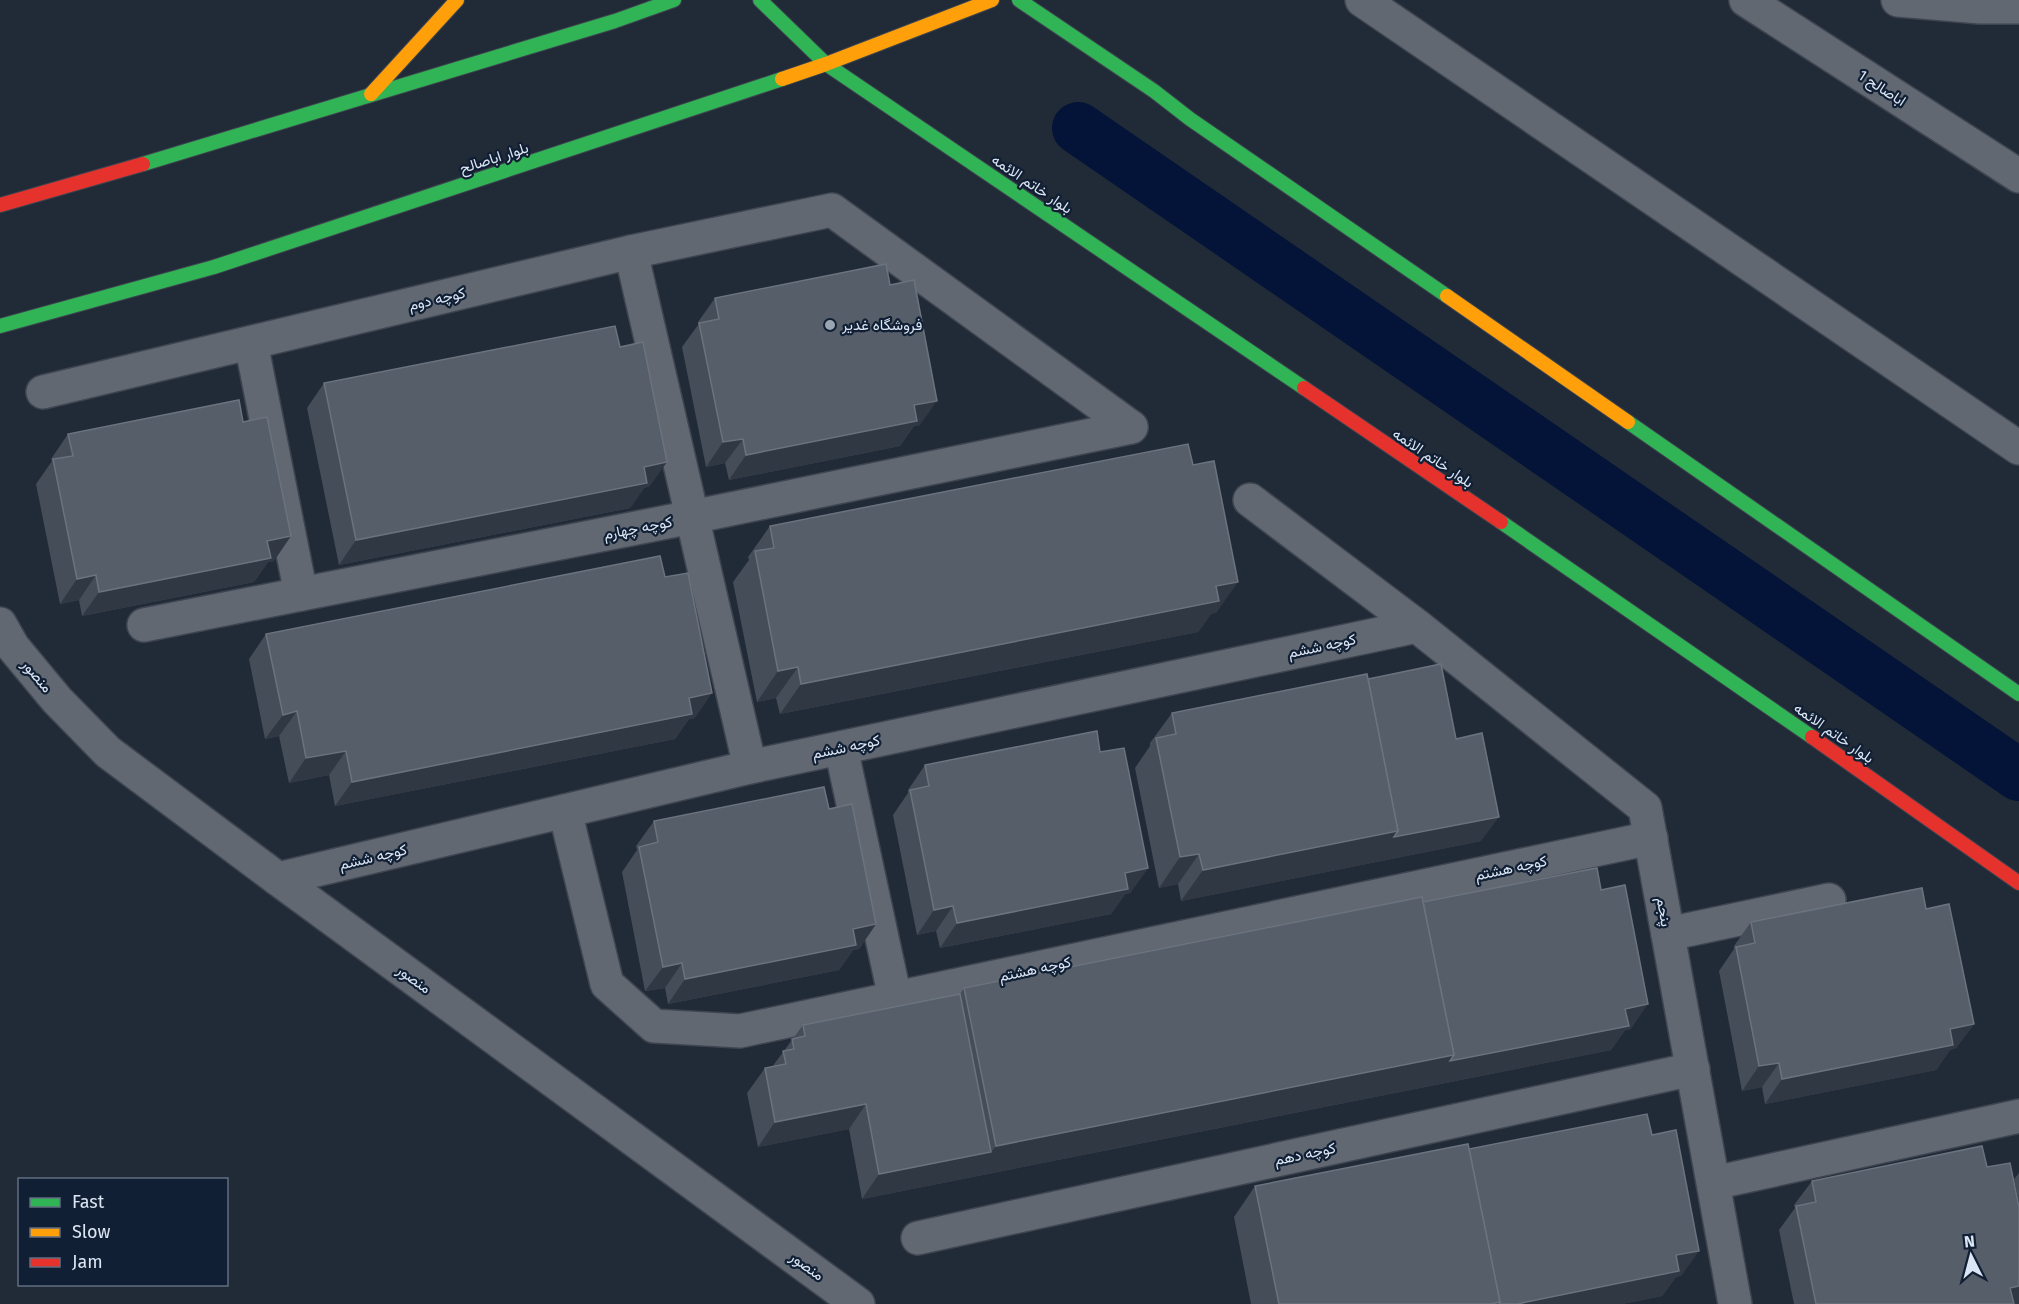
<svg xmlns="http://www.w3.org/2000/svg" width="2019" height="1304" font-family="'Fira Sans',Vazirmatn,sans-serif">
  <rect width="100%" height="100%" fill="#212a37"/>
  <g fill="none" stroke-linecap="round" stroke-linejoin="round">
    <!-- canal -->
    <path stroke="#031438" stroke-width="52" d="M 1078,128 L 2019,775"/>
    <!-- street casing -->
    <g stroke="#3e4550" stroke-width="36">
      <g id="street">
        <path d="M 1362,0 L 2019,448"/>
        <path d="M 1746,0 L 2019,176"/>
        <path d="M 1898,0 L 1980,7 L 2019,7"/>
        <path d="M 631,252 L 750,767"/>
        <path d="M 251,343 L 301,594"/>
        <path d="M 43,392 L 631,252 L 832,210 L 1131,427"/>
        <path d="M 1250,500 L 1417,626 L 1645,808 L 1735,1304"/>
        <path d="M 0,624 L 13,647 L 57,700 L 108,752 L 278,879 L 858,1304"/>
        <path d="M 144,625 L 692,517 L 1131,427"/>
        <path d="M 841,748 L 895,998"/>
        <path d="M 565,811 L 607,984 L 654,1026 L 740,1031 L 1651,838"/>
        <path d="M 278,879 L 750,767 L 1417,626"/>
        <path d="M 1668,934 L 1829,900"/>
        <path d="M 1714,1183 L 2019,1116"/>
        <path d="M 918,1238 L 1693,1069"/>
      </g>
    </g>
    <!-- fast casing -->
    <g stroke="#3e4550" stroke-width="16">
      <g id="fast">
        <path d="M 760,0 L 826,64 L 1304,388"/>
        <path d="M 1019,0 L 1154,91 L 1190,119 L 1447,296"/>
        <path d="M 143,164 L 615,21 L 674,0"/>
        <path d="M 0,326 L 214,267 L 782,79"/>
        <path d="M 1628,422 L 2019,694"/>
        <path d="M 1501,522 L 1812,737"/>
      </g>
    </g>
    <!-- slow casing -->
    <g stroke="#3e4550" stroke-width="16">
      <g id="slow">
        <path d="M 782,79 L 826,64 L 992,0"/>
        <path d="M 371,94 L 457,0"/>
        <path d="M 1447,296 L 1628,422"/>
      </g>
    </g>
    <!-- jam casing -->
    <g stroke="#3e4550" stroke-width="16">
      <g id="jam">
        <path d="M 0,205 L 143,164"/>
        <path d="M 1304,388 L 1501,522"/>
        <path d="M 1812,737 L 2019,883"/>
      </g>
    </g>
    <!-- street -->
    <use href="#street" stroke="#616872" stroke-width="33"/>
    <!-- fast -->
    <use href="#fast" stroke="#30b455" stroke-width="14"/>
    <!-- slow -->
    <use href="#slow" stroke="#ff9f0a" stroke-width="14"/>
    <!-- jam -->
    <use href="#jam" stroke="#e5322d" stroke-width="14"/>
  </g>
  <!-- wall -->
  <g fill="#454d58">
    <path d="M 715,298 L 920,425 L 914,426 L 900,446 L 729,480 L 725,463 L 706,467 L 682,347 L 698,325 L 698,322 Z"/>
    <path d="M 324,383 L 650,486 L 644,488 L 630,508 L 339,565 L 307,408 Z"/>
    <path d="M 68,434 L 274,561 L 268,562 L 254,582 L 82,616 L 79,600 L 60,604 L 36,484 L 52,461 L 51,459 Z"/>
    <path d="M 770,526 L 1217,612 L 1211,614 L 1198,632 L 780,714 L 776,698 L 757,702 L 733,582 L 749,560 L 748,557 Z"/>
    <path d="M 266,634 L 695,718 L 689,719 L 675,739 L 335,806 L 329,775 L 289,783 L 279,736 L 265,739 L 249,659 Z"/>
    <path d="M 1368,679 L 1456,739 L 1481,841 L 1181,901 L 1178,884 L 1159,888 L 1135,768 L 1150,746 L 1150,743 L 1172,713 Z"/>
    <path d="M 1100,752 L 1148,868 L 1130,893 L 1125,894 L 1111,914 L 940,948 L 936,931 L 917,935 L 893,815 L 908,793 L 908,790 L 925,765 Z"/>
    <path d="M 829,809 L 876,924 L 859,949 L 853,950 L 839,970 L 668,1004 L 665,988 L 645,991 L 622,872 L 637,850 L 636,846 L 654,821 Z"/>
    <path d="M 1423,902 L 1631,1029 L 1625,1030 L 1611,1050 L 862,1199 L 849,1129 L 758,1147 L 747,1093 L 765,1068 L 772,1067 L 803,1025 L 960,994 L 964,988 Z"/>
    <path d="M 1926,909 L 1974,1024 L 1956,1048 L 1950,1050 L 1936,1070 L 1765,1104 L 1762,1087 L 1742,1091 L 1719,971 L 1734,949 L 1734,946 L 1751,922 Z"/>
    <path d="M 1469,1149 L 1682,1275 L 1676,1277 L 1662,1296 L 1622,1304 L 1251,1304 L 1234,1217 L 1255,1186 Z"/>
    <path d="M 1987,1167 L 2019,1304 L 1794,1304 L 1779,1230 L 1795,1208 L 1794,1205 L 1812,1181 Z"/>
    <path d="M 2019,1173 L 2019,1203 L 2014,1179 Z"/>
  </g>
  <!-- shaded-wall -->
  <g fill="#303844">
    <path d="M 937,401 L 920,425 L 914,426 L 900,446 L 729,480 L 746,455 L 914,405 Z"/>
    <path d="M 743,439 L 725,463 L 706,467 L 723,442 Z"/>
    <path d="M 667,462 L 650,486 L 644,488 L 630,508 L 339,565 L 356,540 L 644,467 Z"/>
    <path d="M 291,536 L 274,561 L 268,562 L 254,582 L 82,616 L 99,592 L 267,541 Z"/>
    <path d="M 96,575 L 79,600 L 60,604 L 77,579 Z"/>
    <path d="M 1238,582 L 1217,612 L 1211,614 L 1198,632 L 780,714 L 801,684 L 1216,586 Z"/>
    <path d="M 798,667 L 776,698 L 757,702 L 778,671 Z"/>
    <path d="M 712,693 L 695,718 L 689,719 L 675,739 L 335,806 L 352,782 Z"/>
    <path d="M 297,711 L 279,736 L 265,739 L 283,715 Z"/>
    <path d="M 346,751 L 329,775 L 289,783 L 306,758 Z"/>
    <path d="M 1499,817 L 1481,841 L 1181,901 L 1203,870 L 1398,831 Z"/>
    <path d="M 1199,854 L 1178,884 L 1159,888 L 1180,857 Z"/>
    <path d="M 1148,868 L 1130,893 L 1125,894 L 1111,914 L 940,948 L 957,923 L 1125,873 Z"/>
    <path d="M 953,906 L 936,931 L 917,935 L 934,910 Z"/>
    <path d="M 876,924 L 859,949 L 853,950 L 839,970 L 668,1004 L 685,979 L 853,929 Z"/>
    <path d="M 682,963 L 665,988 L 645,991 L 663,967 Z"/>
    <path d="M 1648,1004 L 1631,1029 L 1625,1030 L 1611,1050 L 862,1199 L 879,1174 L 991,1152 L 996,1146 Z"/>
    <path d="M 1974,1024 L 1956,1048 L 1950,1050 L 1936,1070 L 1765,1104 L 1782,1079 L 1950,1029 Z"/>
    <path d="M 1779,1063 L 1762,1087 L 1742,1091 L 1759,1066 Z"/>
    <path d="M 866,1104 L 849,1129 L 758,1147 L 775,1122 Z"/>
    <path d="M 1699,1251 L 1682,1275 L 1676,1277 L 1662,1296 L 1622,1304 L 1517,1304 L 1676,1255 Z"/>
    <path d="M 2019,1286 L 2019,1304 L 1999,1304 L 2010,1288 Z"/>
  </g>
  <!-- building -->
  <g fill="#555e69" stroke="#6a737e" stroke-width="1.5">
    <path d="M 886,264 L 890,285 L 914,280 L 937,401 L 914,405 L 917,421 L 746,455 L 743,439 L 723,442 L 699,323 L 719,319 L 715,298 Z"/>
    <path d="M 615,326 L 620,347 L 643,342 L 667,462 L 644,467 L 647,483 L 356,540 L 324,383 Z"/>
    <path d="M 239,400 L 243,422 L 267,417 L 291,536 L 267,541 L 271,558 L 99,592 L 96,575 L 77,579 L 53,459 L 73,456 L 68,434 Z"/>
    <path d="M 1188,444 L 1193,465 L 1214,461 L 1238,582 L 1216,586 L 1219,601 L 801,684 L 798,667 L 778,671 L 755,551 L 774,548 L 770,526 Z"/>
    <path d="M 660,556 L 665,577 L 688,573 L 712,693 L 689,698 L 692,714 L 352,782 L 346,751 L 306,758 L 297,711 L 283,715 L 266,634 Z"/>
    <path d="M 1441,664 L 1456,739 L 1482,733 L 1499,817 L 1394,837 L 1398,831 L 1368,679 Z"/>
    <path d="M 1367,674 L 1398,831 L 1203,870 L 1199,854 L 1180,857 L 1156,738 L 1176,734 L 1172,713 Z"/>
    <path d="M 1097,731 L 1100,752 L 1124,748 L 1148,868 L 1125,873 L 1128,889 L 957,923 L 953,906 L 934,910 L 910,790 L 929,786 L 925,765 Z"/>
    <path d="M 824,787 L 829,809 L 852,804 L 876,924 L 853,929 L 856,945 L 685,979 L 682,963 L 663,967 L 639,847 L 658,842 L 654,821 Z"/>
    <path d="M 1597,868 L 1601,890 L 1625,885 L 1648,1004 L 1625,1009 L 1629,1026 L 1450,1061 L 1454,1055 L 1423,902 Z"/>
    <path d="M 1922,888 L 1926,909 L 1949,904 L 1974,1024 L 1950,1029 L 1953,1045 L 1782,1079 L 1779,1063 L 1759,1066 L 1736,947 L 1755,943 L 1751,922 Z"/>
    <path d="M 1422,897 L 1454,1055 L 996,1146 L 964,988 Z"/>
    <path d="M 960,994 L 991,1152 L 879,1174 L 866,1104 L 775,1122 L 765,1068 L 786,1064 L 783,1051 L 794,1049 L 792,1039 L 805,1036 L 803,1025 Z"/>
    <path d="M 1647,1114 L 1652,1135 L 1676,1130 L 1699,1251 L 1676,1255 L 1679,1271 L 1517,1304 L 1499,1304 L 1500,1302 L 1469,1149 Z"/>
    <path d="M 1468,1144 L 1500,1302 L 1491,1304 L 1279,1304 L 1255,1186 Z"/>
    <path d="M 1982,1146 L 1987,1167 L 2010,1163 L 2019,1207 L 2019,1286 L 2010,1288 L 2014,1304 L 1816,1304 L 1796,1206 L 1816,1202 L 1812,1181 Z"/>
  </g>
  <!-- markers -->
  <circle fill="#9aa4b2" stroke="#101f34" stroke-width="2" cx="830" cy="325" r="6"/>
  <g text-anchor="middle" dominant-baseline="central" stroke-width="4.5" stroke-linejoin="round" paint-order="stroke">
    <!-- street labels -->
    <g font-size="15" fill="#dbe5f4" stroke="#101f34">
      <text transform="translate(1882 88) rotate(33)">اباصالح 1</text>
      <text transform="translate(494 158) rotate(-18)">بلوار اباصالح</text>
      <text transform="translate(1032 184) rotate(34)">بلوار خاتم الائمه</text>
      <text transform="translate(437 299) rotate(-13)">کوچه دوم</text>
      <text transform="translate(1433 458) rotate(34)">بلوار خاتم الائمه</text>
      <text transform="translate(638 528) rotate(-11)">کوچه چهارم</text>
      <text transform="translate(1322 646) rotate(-12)">کوچه ششم</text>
      <text transform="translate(37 676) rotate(50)">منصور</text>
      <text transform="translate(1834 733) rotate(35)">بلوار خاتم الائمه</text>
      <text transform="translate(846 747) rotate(-12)">کوچه ششم</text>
      <text transform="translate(373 857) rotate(-13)">کوچه ششم</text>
      <text transform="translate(1511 868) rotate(-12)">کوچه هشتم</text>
      <text transform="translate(1664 912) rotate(80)">پنجم</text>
      <text transform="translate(1035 969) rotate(-12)">کوچه هشتم</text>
      <text transform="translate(414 979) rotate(36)">منصور</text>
      <text transform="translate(1305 1154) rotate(-12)">کوچه دهم</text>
      <text transform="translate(807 1266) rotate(36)">منصور</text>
    </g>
    <!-- poi labels -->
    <g font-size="15" fill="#dbe5f4" stroke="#101f34" text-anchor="start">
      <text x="842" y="325">فروشگاه غدیر</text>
    </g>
  </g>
  <!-- legend -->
  <rect x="18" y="1178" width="210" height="108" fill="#101f34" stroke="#616e81" stroke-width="1.5"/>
  <rect x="30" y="1198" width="30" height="9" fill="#30b455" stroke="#616e81" stroke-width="1.5"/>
  <text x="72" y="1208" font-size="18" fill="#dbe5f4">Fast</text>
  <rect x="30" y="1228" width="30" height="9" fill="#ff9f0a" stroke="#616e81" stroke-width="1.5"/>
  <text x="72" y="1238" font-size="18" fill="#dbe5f4">Slow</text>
  <rect x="30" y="1258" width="30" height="9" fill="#e5322d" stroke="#616e81" stroke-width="1.5"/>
  <text x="72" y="1268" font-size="18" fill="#dbe5f4">Jam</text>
  <!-- north arrow -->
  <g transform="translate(1971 1256) rotate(354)" stroke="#101f34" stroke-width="4.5" paint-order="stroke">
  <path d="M0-4.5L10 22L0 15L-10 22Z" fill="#dbe5f4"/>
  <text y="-9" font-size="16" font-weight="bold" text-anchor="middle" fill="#dbe5f4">N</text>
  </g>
</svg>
